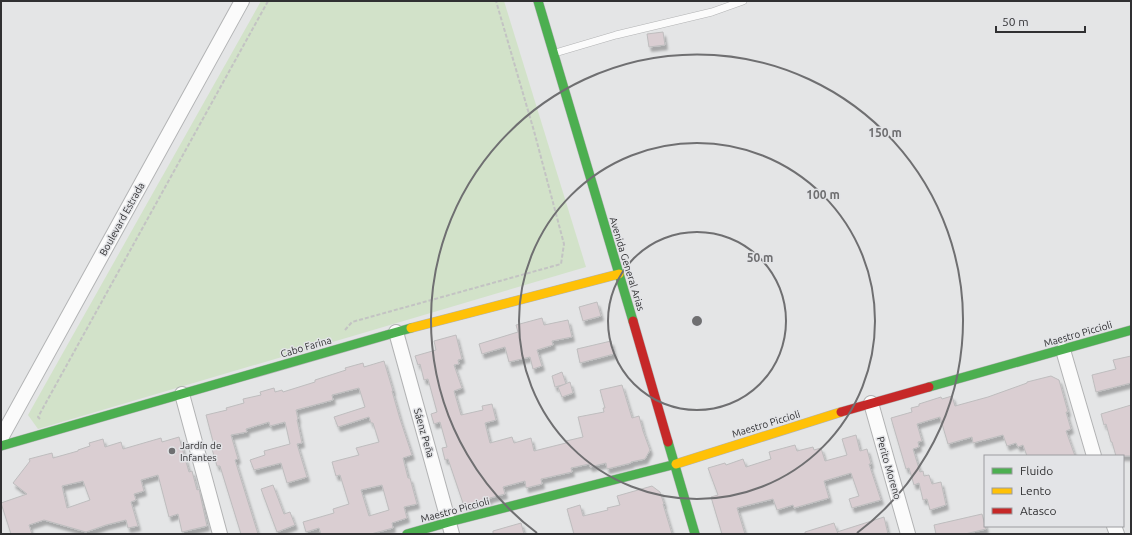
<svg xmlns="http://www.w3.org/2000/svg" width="1132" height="535" font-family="Ubuntu,sans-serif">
  <defs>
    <filter id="shadow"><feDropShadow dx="2.5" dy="4.5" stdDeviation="1" flood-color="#0004"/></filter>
  </defs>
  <rect width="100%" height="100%" fill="#e4e5e6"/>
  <!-- green -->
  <path fill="#d2e2c9" d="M 261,1 L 504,1 L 586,267 L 38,429 L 28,415 Z"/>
  <!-- building -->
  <g fill="#daced2" stroke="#bebdbe" fill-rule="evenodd" filter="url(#shadow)">
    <path d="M 663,32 L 665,45 L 649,47 L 647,34 Z"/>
    <path d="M 597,302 L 601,316 L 583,321 L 579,307 Z"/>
    <path d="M 542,318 L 544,325 L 568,320 L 572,337 L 552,341 L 553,345 L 537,350 L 542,366 L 533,369 L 530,357 L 509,362 L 505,347 L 482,354 L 479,344 L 518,332 L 516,325 Z"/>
    <path d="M 456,335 L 462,359 L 458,360 L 459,364 L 454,365 L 462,388 L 454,391 L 461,415 L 483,410 L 482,406 L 492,404 L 496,420 L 485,423 L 490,443 L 512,437 L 514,443 L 531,438 L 534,451 L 566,443 L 566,441 L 583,437 L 578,417 L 604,412 L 603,408 L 605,408 L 600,390 L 622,385 L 632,418 L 639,416 L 643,431 L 650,450 L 645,459 L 631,462 L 631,463 L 607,469 L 606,463 L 590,467 L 589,464 L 571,468 L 572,472 L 541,479 L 542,484 L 526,488 L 525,481 L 503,487 L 505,494 L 490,498 L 490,499 L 464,506 L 448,459 L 445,460 L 442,448 L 447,447 L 440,422 L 434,424 L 431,414 L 437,412 L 428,379 L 424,380 L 420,364 L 418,365 L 415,356 L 436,350 L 434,341 Z"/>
    <path d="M 611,341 L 614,354 L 580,363 L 577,349 Z"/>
    <path d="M 1131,356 L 1131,383 L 1096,392 L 1092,375 L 1116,369 L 1113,360 Z"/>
    <path d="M 384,361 L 393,391 L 392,391 L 400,419 L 412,455 L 403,458 L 408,478 L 410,478 L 417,504 L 404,507 L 407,518 L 392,523 L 393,528 L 371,534 L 321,534 L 319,528 L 306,532 L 303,522 L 334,513 L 333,509 L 349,504 L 340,475 L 336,476 L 332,462 L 359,455 L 356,448 L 379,442 L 373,423 L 371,423 L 369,417 L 338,427 L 334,417 L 365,407 L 359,388 L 332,395 L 333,400 L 296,410 L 298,419 L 297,420 L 302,443 L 297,444 L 307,477 L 287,483 L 281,463 L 254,470 L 250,460 L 265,455 L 264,451 L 290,444 L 285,422 L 270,426 L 269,422 L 246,429 L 247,432 L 231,435 L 238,459 L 235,460 L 258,534 L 241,534 L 220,466 L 217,466 L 212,449 L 215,449 L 206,415 L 227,410 L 226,408 L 244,403 L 243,399 L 261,395 L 260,392 L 274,388 L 275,392 L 282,390 L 283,392 L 315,382 L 315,380 L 346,370 L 345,368 L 363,363 L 364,367 ZM 382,485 L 389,510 L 369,516 L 361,490 Z"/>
    <path d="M 562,372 L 566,384 L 555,387 L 552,376 Z"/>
    <path d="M 1051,376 L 1059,380 L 1068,412 L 1066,412 L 1071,429 L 1066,431 L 1075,456 L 1027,456 L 1023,445 L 1018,447 L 1016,443 L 1007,446 L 1003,435 L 973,443 L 972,437 L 948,444 L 940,417 L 917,424 L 922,441 L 918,442 L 919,447 L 913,449 L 920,472 L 923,471 L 924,476 L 929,475 L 932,484 L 941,482 L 946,505 L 930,510 L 927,499 L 923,500 L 919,483 L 914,485 L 909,468 L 906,469 L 891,418 L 912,412 L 911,408 L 919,406 L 919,404 L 941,397 L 942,399 L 952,396 L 955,406 L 988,397 L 1027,383 L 1027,382 Z"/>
    <path d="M 570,382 L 573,393 L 562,397 L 558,387 Z"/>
    <path d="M 1131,405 L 1131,456 L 1116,456 L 1112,442 L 1111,442 L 1106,424 L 1104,425 L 1101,414 Z"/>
    <path d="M 856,435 L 860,451 L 867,449 L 871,464 L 869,464 L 881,500 L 852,508 L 849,499 L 859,496 L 851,473 L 824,481 L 829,498 L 794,508 L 793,505 L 777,510 L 773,499 L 737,508 L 745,534 L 722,534 L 711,497 L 718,495 L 708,468 L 725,463 L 726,465 L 743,459 L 746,467 L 771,459 L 769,452 L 795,445 L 797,451 L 813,447 L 814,450 L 821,448 L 825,461 L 847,455 L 842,439 Z"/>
    <path d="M 179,437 L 189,472 L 192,471 L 197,490 L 199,489 L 207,526 L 182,532 L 178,514 L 169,517 L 158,475 L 141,480 L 144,491 L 134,494 L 136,500 L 131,502 L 138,526 L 128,528 L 126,520 L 106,525 L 86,532 L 44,520 L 29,525 L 32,534 L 11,534 L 1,503 L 27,494 L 13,483 L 30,461 L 29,459 L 52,453 L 53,458 L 78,451 L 78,450 L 90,446 L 89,443 L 103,439 L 105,447 L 121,442 L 123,449 L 161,438 L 162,442 ZM 83,481 L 90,500 L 67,508 L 62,486 Z"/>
    <path d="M 273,485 L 284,514 L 290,512 L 295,525 L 277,532 L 261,489 Z"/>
    <path d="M 652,486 L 660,492 L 664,504 L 663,504 L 672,534 L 574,534 L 567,509 L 580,505 L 583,516 L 608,510 L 607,508 L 620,505 L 617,496 Z"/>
    <path d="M 982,514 L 986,529 L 965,534 L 936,534 L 934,525 Z"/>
    <path d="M 884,517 L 888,534 L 838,534 L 837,532 Z"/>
    <path d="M 521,523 L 524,534 L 493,534 L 493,531 Z"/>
    <path d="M 834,523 L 838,534 L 805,534 L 805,532 Z"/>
  </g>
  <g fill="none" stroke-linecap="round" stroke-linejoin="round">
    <!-- lane casing -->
    <g stroke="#b2b3b4" stroke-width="8">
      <path id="lane" d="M 555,53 L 616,35 L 712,12 L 743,1"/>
    </g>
    <!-- street casing -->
    <g stroke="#b2b3b4" stroke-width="16">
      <g id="street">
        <path d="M 396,332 L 452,534"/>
        <path d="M 1063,350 L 1094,456"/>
        <path d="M 182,394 L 220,534"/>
        <path d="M 871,403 L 908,534"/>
        <path d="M 1,438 L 242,1"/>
        <path d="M 1114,526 L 1117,534"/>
      </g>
    </g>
    <!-- fast casing -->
    <g stroke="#b2b3b4" stroke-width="10">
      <g id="fast">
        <path d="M 538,1 L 633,321"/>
        <path d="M 929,387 L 1131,330"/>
        <path d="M 668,442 L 695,534"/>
        <path d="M 1,446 L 411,328"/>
        <path d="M 407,534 L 449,522 L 676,464"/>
      </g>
    </g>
    <!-- slow casing -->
    <g stroke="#b2b3b4" stroke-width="10">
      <g id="slow">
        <path d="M 411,328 L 619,274"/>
        <path d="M 676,464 L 841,412"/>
      </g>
    </g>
    <!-- jam casing -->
    <g stroke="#b2b3b4" stroke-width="10">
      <g id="jam">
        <path d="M 633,321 L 668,442"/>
        <path d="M 841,412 L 929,387"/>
      </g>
    </g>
    <!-- path -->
    <g stroke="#c3c3c3" stroke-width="2" stroke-dasharray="4 2" stroke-linecap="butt">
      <path d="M 345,330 L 352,322 L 561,264 L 564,244 L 534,131 L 496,1"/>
      <path d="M 40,419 L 38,417 L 268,1"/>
    </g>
    <!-- lane -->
    <use href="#lane" stroke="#fbfbfb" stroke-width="7"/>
    <!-- street -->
    <use href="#street" stroke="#fbfbfb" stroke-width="14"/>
    <!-- fast -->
    <use href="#fast" stroke="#4caf50" stroke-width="9"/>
    <!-- slow -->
    <use href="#slow" stroke="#ffc107" stroke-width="9"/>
    <!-- jam -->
    <use href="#jam" stroke="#c62828" stroke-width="9"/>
  </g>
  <!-- distance rings -->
  <g fill="none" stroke="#6f6f71" stroke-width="2">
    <circle cx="697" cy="321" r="89"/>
    <circle cx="697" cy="321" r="178"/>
    <path d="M537 533A266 266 0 1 1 857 533"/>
  </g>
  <!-- markers -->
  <circle fill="#6f6f71" stroke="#e3e4e7" stroke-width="1.5" cx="172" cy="451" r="4"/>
  <g text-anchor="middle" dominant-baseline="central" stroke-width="3" stroke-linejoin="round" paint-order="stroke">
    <!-- street labels -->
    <g font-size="10" fill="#303032" stroke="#e3e4e7">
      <text transform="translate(122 219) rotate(-61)">Boulevard Estrada</text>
      <text transform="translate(627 264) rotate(73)">Avenida General Arias</text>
      <text transform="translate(1078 334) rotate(-16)">Maestro Piccioli</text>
      <text transform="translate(306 347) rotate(-16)">Cabo Farina</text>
      <text transform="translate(766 424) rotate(-17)">Maestro Piccioli</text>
      <text transform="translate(424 433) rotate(74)">Sáenz Peña</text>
      <text transform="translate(889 468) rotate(74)">Perito Moreno</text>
      <text transform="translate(455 510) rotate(-15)">Maestro Piccioli</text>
    </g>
    <!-- poi labels -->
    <g font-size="10" fill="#303032" stroke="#e3e4e7" text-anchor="start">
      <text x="180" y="445">Jardín de<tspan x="180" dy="12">Infantes</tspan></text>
    </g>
  </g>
  <circle cx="697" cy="321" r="6" fill="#6f6f71" stroke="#e3e4e7" stroke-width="2"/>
  <g font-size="12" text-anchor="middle" font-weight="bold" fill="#6f6f71" stroke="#e3e4e7" stroke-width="3" stroke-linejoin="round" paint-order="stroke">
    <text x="885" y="137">150 m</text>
    <text x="823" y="199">100 m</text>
    <text x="760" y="262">50 m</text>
  </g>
  <!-- border -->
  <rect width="1132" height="535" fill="none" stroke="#303032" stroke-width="4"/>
  <!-- legend -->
  <rect x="984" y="455" width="140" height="72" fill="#e3e4e7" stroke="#9b9c9f"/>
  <rect x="992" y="468" width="20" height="6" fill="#4caf50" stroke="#9b9c9f"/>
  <text x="1020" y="475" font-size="12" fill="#303032">Fluido</text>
  <rect x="992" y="488" width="20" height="6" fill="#ffc107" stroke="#9b9c9f"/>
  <text x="1020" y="495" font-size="12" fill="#303032">Lento</text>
  <rect x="992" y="508" width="20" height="6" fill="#c62828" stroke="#9b9c9f"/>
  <text x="1020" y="515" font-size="12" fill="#303032">Atasco</text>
  <!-- scale -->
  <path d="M996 26v6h89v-6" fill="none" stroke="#303032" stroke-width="2"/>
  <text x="1002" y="26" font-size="12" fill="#303032" stroke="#e3e4e7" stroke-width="3" paint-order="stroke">50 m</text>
</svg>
